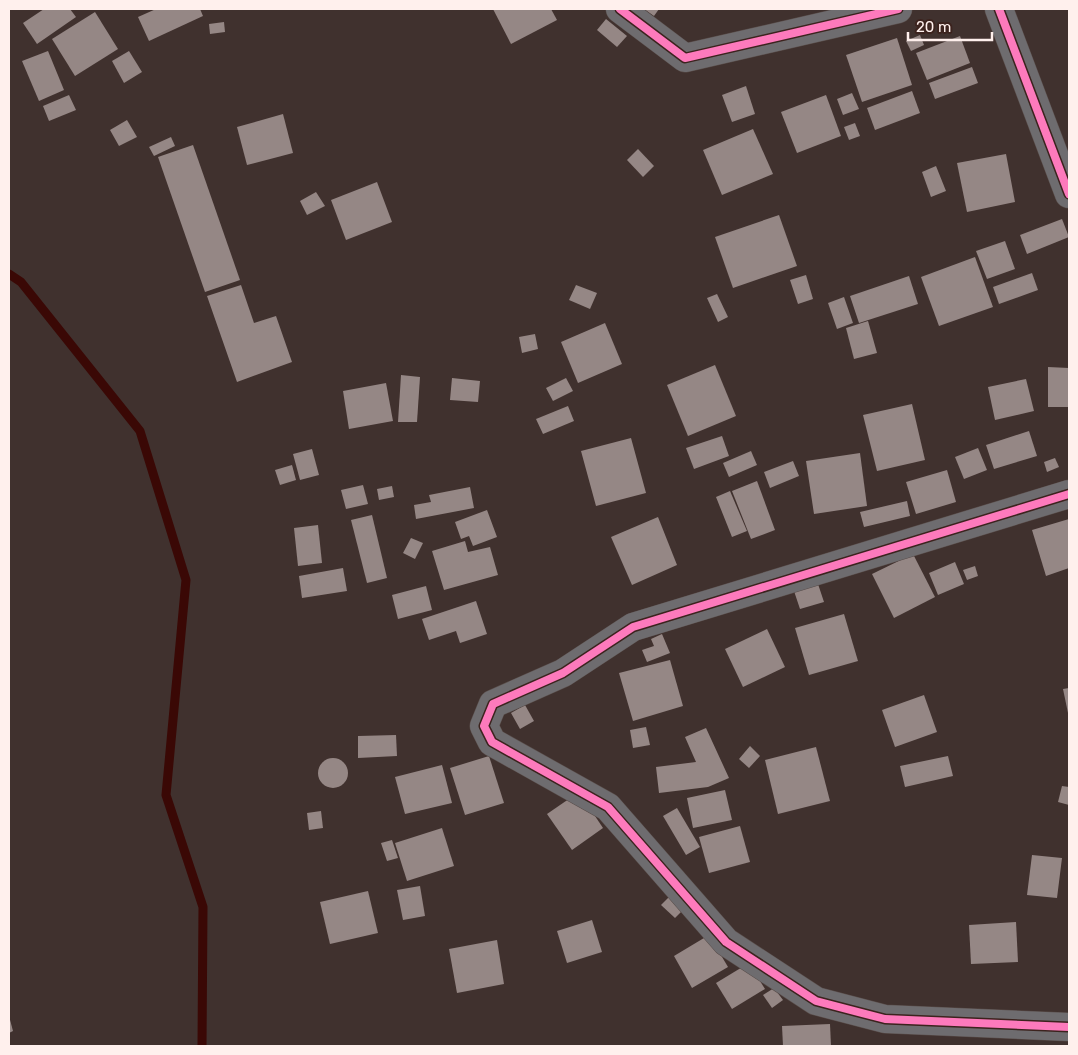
<svg xmlns="http://www.w3.org/2000/svg" width="1078" height="1055" font-family="Rubik,sans-serif">
  <rect width="100%" height="100%" fill="#40312e"/>
  <g fill="none" stroke-linecap="round" stroke-linejoin="round">
    <!-- stream -->
    <path stroke="#3a0805" stroke-width="9" d="M 9,274 L 21,282 L 140,431 L 186,580 L 166,795 L 203,907 L 202,1046"/>
  </g>
  <!-- building -->
  <g fill="#958785">
    <path d="M 44,9 L 70,9 L 76,17 L 37,44 L 23,23 Z"/>
    <path d="M 156,9 L 200,9 L 203,16 L 149,41 L 138,17 Z"/>
    <path d="M 493,9 L 551,9 L 557,20 L 511,44 Z"/>
    <path d="M 644,9 L 659,9 L 654,16 Z"/>
    <path d="M 95,12 L 118,49 L 75,76 L 52,39 Z"/>
    <path d="M 606,19 L 627,36 L 617,47 L 597,30 Z"/>
    <path d="M 224,22 L 225,32 L 210,34 L 209,24 Z"/>
    <path d="M 920,35 L 924,45 L 911,51 L 906,41 Z"/>
    <path d="M 960,36 L 970,63 L 927,80 L 916,53 Z"/>
    <path d="M 897,38 L 912,85 L 862,102 L 846,55 Z"/>
    <path d="M 48,51 L 64,90 L 39,101 L 22,61 Z"/>
    <path d="M 129,51 L 142,72 L 124,83 L 112,61 Z"/>
    <path d="M 972,67 L 978,83 L 935,99 L 929,83 Z"/>
    <path d="M 746,86 L 755,114 L 732,122 L 722,95 Z"/>
    <path d="M 912,91 L 920,113 L 875,130 L 867,108 Z"/>
    <path d="M 852,93 L 859,109 L 843,115 L 837,99 Z"/>
    <path d="M 69,95 L 76,110 L 49,121 L 43,106 Z"/>
    <path d="M 826,95 L 841,136 L 797,153 L 781,112 Z"/>
    <path d="M 283,114 L 293,153 L 247,165 L 237,127 Z"/>
    <path d="M 127,120 L 137,137 L 119,146 L 110,130 Z"/>
    <path d="M 855,123 L 860,136 L 849,140 L 844,127 Z"/>
    <path d="M 753,129 L 773,174 L 722,195 L 703,150 Z"/>
    <path d="M 171,137 L 175,146 L 154,156 L 149,147 Z"/>
    <path d="M 193,145 L 240,280 L 205,292 L 158,157 Z"/>
    <path d="M 638,149 L 654,166 L 643,177 L 627,160 Z"/>
    <path d="M 1006,154 L 1015,202 L 967,212 L 957,163 Z"/>
    <path d="M 936,166 L 946,191 L 931,197 L 922,172 Z"/>
    <path d="M 377,182 L 392,222 L 346,240 L 331,200 Z"/>
    <path d="M 316,192 L 325,206 L 307,215 L 300,201 Z"/>
    <path d="M 779,215 L 797,266 L 733,288 L 715,237 Z"/>
    <path d="M 1062,219 L 1069,237 L 1027,254 L 1020,235 Z"/>
    <path d="M 1005,241 L 1015,269 L 987,279 L 976,251 Z"/>
    <path d="M 975,257 L 993,307 L 939,326 L 921,277 Z"/>
    <path d="M 1032,273 L 1038,290 L 999,304 L 993,287 Z"/>
    <path d="M 806,275 L 813,299 L 798,304 L 790,280 Z"/>
    <path d="M 909,276 L 918,304 L 859,323 L 850,296 Z"/>
    <path d="M 241,285 L 254,323 L 276,316 L 292,362 L 237,382 L 207,296 Z"/>
    <path d="M 576,285 L 597,293 L 590,309 L 569,300 Z"/>
    <path d="M 717,294 L 728,317 L 718,322 L 707,298 Z"/>
    <path d="M 844,297 L 853,323 L 837,329 L 828,303 Z"/>
    <path d="M 868,321 L 877,353 L 854,359 L 846,328 Z"/>
    <path d="M 605,323 L 622,364 L 578,383 L 561,342 Z"/>
    <path d="M 535,334 L 538,349 L 522,353 L 519,337 Z"/>
    <path d="M 715,365 L 736,416 L 688,436 L 667,385 Z"/>
    <path d="M 1048,367 L 1069,368 L 1069,407 L 1048,407 Z"/>
    <path d="M 401,375 L 420,377 L 417,422 L 398,422 Z"/>
    <path d="M 452,378 L 480,381 L 478,402 L 450,400 Z"/>
    <path d="M 566,378 L 573,391 L 553,401 L 546,388 Z"/>
    <path d="M 1026,379 L 1034,411 L 995,420 L 988,387 Z"/>
    <path d="M 386,383 L 393,421 L 349,429 L 343,391 Z"/>
    <path d="M 912,404 L 925,460 L 877,471 L 863,415 Z"/>
    <path d="M 568,406 L 574,421 L 543,434 L 536,419 Z"/>
    <path d="M 1029,431 L 1037,456 L 994,469 L 986,445 Z"/>
    <path d="M 722,436 L 729,456 L 694,469 L 686,448 Z"/>
    <path d="M 631,438 L 646,493 L 596,506 L 581,451 Z"/>
    <path d="M 978,448 L 987,470 L 964,479 L 955,457 Z"/>
    <path d="M 312,449 L 319,475 L 300,480 L 293,454 Z"/>
    <path d="M 751,451 L 757,465 L 729,477 L 723,463 Z"/>
    <path d="M 860,453 L 867,506 L 814,514 L 806,461 Z"/>
    <path d="M 1055,458 L 1059,467 L 1047,472 L 1044,462 Z"/>
    <path d="M 793,461 L 799,476 L 770,488 L 764,472 Z"/>
    <path d="M 292,465 L 296,480 L 280,485 L 275,470 Z"/>
    <path d="M 947,470 L 956,502 L 916,514 L 906,482 Z"/>
    <path d="M 757,481 L 775,530 L 751,539 L 732,491 Z"/>
    <path d="M 363,485 L 368,504 L 346,509 L 341,490 Z"/>
    <path d="M 392,486 L 394,497 L 379,500 L 377,489 Z"/>
    <path d="M 470,487 L 474,508 L 416,519 L 414,505 L 431,502 L 429,495 Z"/>
    <path d="M 730,491 L 747,531 L 732,537 L 716,497 Z"/>
    <path d="M 907,501 L 910,516 L 864,527 L 860,512 Z"/>
    <path d="M 487,510 L 497,537 L 473,546 L 469,536 L 461,539 L 455,522 Z"/>
    <path d="M 372,515 L 387,578 L 367,583 L 351,520 Z"/>
    <path d="M 658,517 L 677,565 L 632,585 L 611,537 Z"/>
    <path d="M 1069,519 L 1069,568 L 1046,576 L 1032,530 Z"/>
    <path d="M 318,525 L 322,563 L 298,566 L 294,528 Z"/>
    <path d="M 411,538 L 423,543 L 415,559 L 403,553 Z"/>
    <path d="M 465,541 L 468,552 L 490,547 L 498,575 L 444,590 L 432,551 Z"/>
    <path d="M 913,554 L 935,597 L 894,618 L 872,574 Z"/>
    <path d="M 955,562 L 964,584 L 938,595 L 929,573 Z"/>
    <path d="M 975,566 L 978,576 L 967,580 L 963,570 Z"/>
    <path d="M 343,568 L 347,591 L 302,598 L 299,576 Z"/>
    <path d="M 818,584 L 824,602 L 800,609 L 794,591 Z"/>
    <path d="M 426,586 L 432,610 L 398,619 L 392,595 Z"/>
    <path d="M 476,601 L 487,634 L 460,643 L 456,631 L 429,640 L 422,619 Z"/>
    <path d="M 844,614 L 858,661 L 809,675 L 795,628 Z"/>
    <path d="M 767,629 L 785,667 L 743,687 L 725,649 Z"/>
    <path d="M 662,634 L 670,653 L 647,662 L 642,650 L 654,646 L 651,639 Z"/>
    <path d="M 670,660 L 683,706 L 633,721 L 619,673 Z"/>
    <path d="M 1069,688 L 1069,713 L 1068,713 L 1063,689 Z"/>
    <path d="M 924,695 L 937,732 L 895,747 L 882,710 Z"/>
    <path d="M 525,705 L 534,721 L 520,729 L 511,713 Z"/>
    <path d="M 646,727 L 650,745 L 633,748 L 630,730 Z"/>
    <path d="M 706,728 L 729,778 L 708,787 L 659,793 L 656,767 L 696,762 L 685,737 Z"/>
    <path d="M 396,735 L 397,756 L 358,758 L 358,736 Z"/>
    <path d="M 750,746 L 760,756 L 749,768 L 739,759 Z"/>
    <path d="M 816,747 L 830,801 L 778,814 L 765,760 Z"/>
    <path d="M 489,756 L 504,803 L 465,815 L 450,768 Z"/>
    <path d="M 948,756 L 953,776 L 905,787 L 900,766 Z"/>
    <circle cx="333" cy="773" r="15"/>
    <path d="M 442,765 L 452,803 L 405,814 L 395,777 Z"/>
    <path d="M 1062,786 L 1069,787 L 1069,805 L 1058,802 Z"/>
    <path d="M 725,790 L 732,820 L 693,828 L 687,798 Z"/>
    <path d="M 579,792 L 603,828 L 572,850 L 547,814 Z"/>
    <path d="M 677,808 L 700,847 L 686,855 L 663,816 Z"/>
    <path d="M 321,811 L 323,828 L 309,830 L 307,813 Z"/>
    <path d="M 740,826 L 750,862 L 709,873 L 699,837 Z"/>
    <path d="M 442,828 L 454,866 L 407,881 L 395,843 Z"/>
    <path d="M 392,840 L 398,858 L 387,861 L 381,843 Z"/>
    <path d="M 1032,855 L 1062,858 L 1057,898 L 1027,895 Z"/>
    <path d="M 420,886 L 425,916 L 403,920 L 397,890 Z"/>
    <path d="M 368,891 L 378,933 L 330,944 L 320,902 Z"/>
    <path d="M 670,896 L 684,909 L 675,918 L 661,905 Z"/>
    <path d="M 592,920 L 602,952 L 567,963 L 557,931 Z"/>
    <path d="M 1016,922 L 1018,962 L 971,964 L 969,925 Z"/>
    <path d="M 709,935 L 728,967 L 692,988 L 674,956 Z"/>
    <path d="M 497,940 L 504,984 L 457,993 L 449,949 Z"/>
    <path d="M 749,963 L 765,989 L 732,1009 L 716,983 Z"/>
    <path d="M 774,988 L 783,1000 L 772,1008 L 763,995 Z"/>
    <path d="M 9,1016 L 13,1031 L 9,1033 Z"/>
    <path d="M 830,1024 L 831,1046 L 783,1046 L 782,1026 Z"/>
  </g>
  <g fill="none" stroke-linecap="round" stroke-linejoin="round">
    <!-- minor casing -->
    <g stroke="#594d4a" stroke-width="29">
      <g id="minor">
        <path d="M 620,9 L 685,58 L 898,9"/>
        <path d="M 999,9 L 1069,194"/>
        <path d="M 1069,494 L 633,627 L 563,673 L 493,704 L 484,726 L 492,742 L 608,807 L 726,942 L 816,1001 L 885,1019 L 1069,1027"/>
      </g>
    </g>
    <!-- minor -->
    <use href="#minor" stroke="#6e6c6f" stroke-width="28"/>
    <!-- cycleway casing -->
    <g stroke="#3c231e" stroke-width="11">
      <g id="cycleway">
        <path d="M 620,9 L 685,58 L 898,9"/>
        <path d="M 999,9 L 1069,194"/>
        <path d="M 1069,494 L 633,627 L 563,673 L 493,704 L 484,726 L 492,742 L 608,807 L 726,942 L 816,1001 L 885,1019 L 1069,1027"/>
      </g>
    </g>
    <!-- cycleway -->
    <use href="#cycleway" stroke="#fd7abc" stroke-width="8"/>
  </g>
  <!-- border -->
  <rect width="1078" height="1055" fill="none" stroke="#fff0ed" stroke-width="20"/>
  <!-- scale -->
  <path d="M908 32v8h84v-8" fill="none" stroke="#fff0ed" stroke-width="2.5"/>
  <text x="916" y="32" font-size="15" fill="#fff0ed" stroke="#3c231e" stroke-width="4" paint-order="stroke">20 m</text>
</svg>
